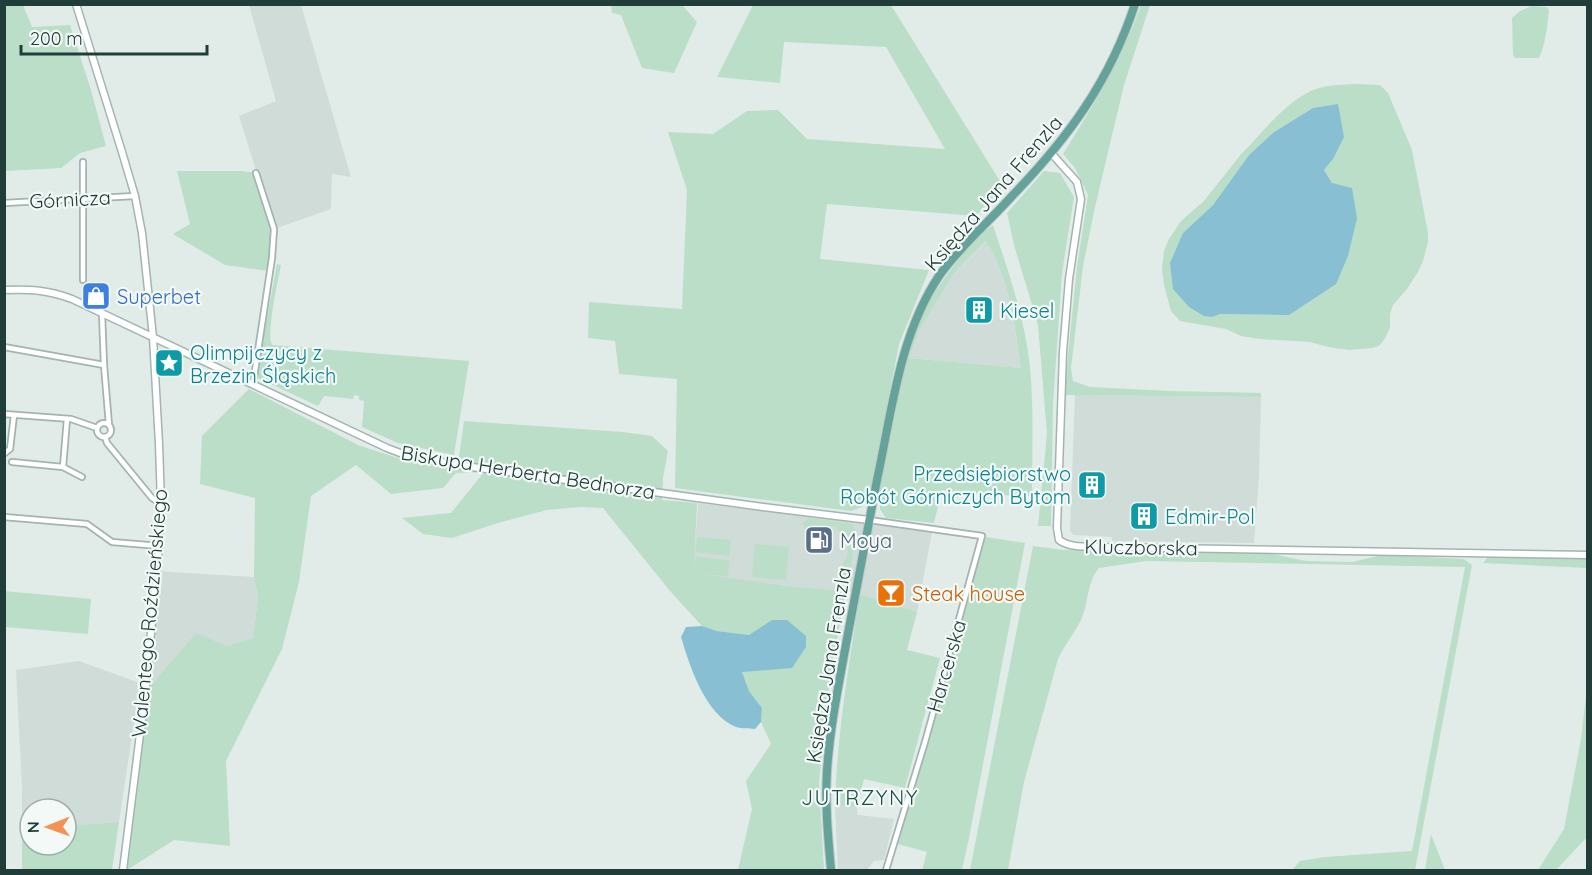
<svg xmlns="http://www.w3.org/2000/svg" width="1592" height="875" font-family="Quicksand,sans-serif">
  <rect width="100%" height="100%" fill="#e1ece9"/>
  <!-- built -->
  <g fill="#d0dcd8">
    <path d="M 249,5 L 301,5 L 351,177 L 332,174 L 331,209 L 274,229 L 239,116 L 276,101 Z"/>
    <path d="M 987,241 L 999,264 L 1009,293 L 1021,368 L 909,358 L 920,329 L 955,272 Z"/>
    <path d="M 1075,395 L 1261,397 L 1259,477 L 1254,543 L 1112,541 L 1112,537 L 1074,535 L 1070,531 Z"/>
    <path d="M 698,503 L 932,532 L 917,612 L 860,594 L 846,591 L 787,586 L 693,574 Z"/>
    <path d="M 156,571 L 254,577 L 258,597 L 253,638 L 226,646 L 146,686 Z"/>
    <path d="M 79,661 L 140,683 L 119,822 L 66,826 L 66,809 L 30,809 L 30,825 L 22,824 L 22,788 L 16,670 Z"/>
    <path d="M 835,805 L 857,807 L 858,815 L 894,819 L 884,860 L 874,861 L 867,870 L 838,870 Z"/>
  </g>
  <!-- green -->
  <g fill="#badec8" fill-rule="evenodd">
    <path d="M 5,4 L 23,5 L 32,27 L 70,25 L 91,90 L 106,146 L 80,153 L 61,168 L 5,171 Z"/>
    <path d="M 611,5 L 682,5 L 697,22 L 674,73 L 642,68 L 621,15 L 612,13 Z"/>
    <path d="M 753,5 L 891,5 L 1003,186 L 976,216 L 827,204 L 820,259 L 929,270 L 899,344 L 869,498 L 867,498 L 862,507 L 851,511 L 675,488 L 677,379 L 619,374 L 615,341 L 588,338 L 589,302 L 682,309 L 687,190 L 668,132 L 713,134 L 747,111 L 778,110 L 807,139 L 945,149 L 886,47 L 784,42 L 780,83 L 717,77 Z"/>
    <path d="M 1141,5 L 1150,5 L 1124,85 L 1095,207 L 1083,266 L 1071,368 L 1073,381 L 1090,387 L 1171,391 L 1261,393 L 1261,397 L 1064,395 L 1077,267 L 1088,195 L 1075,168 L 1063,154 C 1093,106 1122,58 1141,5 Z"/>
    <path d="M 1531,6 L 1547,7 L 1549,10 C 1547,26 1546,43 1539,58 L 1515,58 L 1513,55 L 1512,18 L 1520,11 Z"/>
    <path d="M 1358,84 L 1380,85 L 1388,93 L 1412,150 L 1428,233 L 1428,242 L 1423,261 L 1418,272 L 1407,289 L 1393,305 L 1390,314 L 1390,328 L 1384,340 L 1379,346 L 1372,348 L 1349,350 L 1328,347 L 1310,342 L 1260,339 L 1241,336 L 1226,329 L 1180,321 L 1171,311 L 1164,285 L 1162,269 L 1164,251 L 1169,239 L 1181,221 L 1204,201 L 1242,153 C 1249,147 1254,140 1261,133 C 1274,118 1297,95 1316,89 C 1329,84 1345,85 1358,84 ZM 1313,108 L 1333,159 L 1324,170 L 1332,183 L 1289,315 L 1220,314 L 1183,233 L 1213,205 L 1249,155 L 1274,132 Z"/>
    <path d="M 177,171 L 241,171 L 256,173 L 274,229 L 269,271 L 225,265 L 173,234 L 190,224 Z"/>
    <path d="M 1044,171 L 1060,173 L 1074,197 L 1062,273 L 1053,404 L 1051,526 L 1038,526 L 1047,434 L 1038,325 L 1014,245 L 1007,213 Z"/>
    <path d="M 993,225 C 1008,271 1025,318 1030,367 C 1034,410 1032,453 1032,496 L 990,495 L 942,490 L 934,523 L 886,518 L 880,509 L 880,500 L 878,499 C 884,466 891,433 898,399 C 903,375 907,351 916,328 C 928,296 966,245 993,225 ZM 986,241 C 1011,279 1014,325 1021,368 L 909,358 L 920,329 L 955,272 Z"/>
    <path d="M 277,264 L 281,265 C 278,281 266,333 272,345 L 469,361 L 454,455 L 398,443 L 362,427 L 364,401 L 359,400 L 359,396 L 354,395 L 353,399 L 324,396 L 318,406 L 258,378 L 258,366 Z"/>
    <path d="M 249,389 L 358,445 L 410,462 L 456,467 L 459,457 L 464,421 L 623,432 L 652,436 L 668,451 L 663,478 L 662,500 L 697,503 L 694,565 L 696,557 L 729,560 L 728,576 L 700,574 L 787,586 L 846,591 L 830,677 L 819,782 L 824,870 L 738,870 L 752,809 L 746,781 L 771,744 L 761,722 L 762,708 L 749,691 L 742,672 L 749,635 L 717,631 L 702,626 L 670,591 L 603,508 L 581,507 L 547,510 L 498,523 L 452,538 L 423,534 L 402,518 L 451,513 L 484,472 L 456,473 L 443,488 L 391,494 L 356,465 L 311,496 L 299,582 L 282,649 L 226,761 L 230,846 L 174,840 L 127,870 L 123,870 L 146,686 L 153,683 L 196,633 L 226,646 L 253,638 L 258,597 L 254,577 L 255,498 L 200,484 L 202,436 Z"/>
    <path d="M 808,518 L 852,524 L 857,533 L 850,570 L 844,578 L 841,579 L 837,576 L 837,570 L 842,570 L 844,560 L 847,559 L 848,545 L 841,544 L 841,532 L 837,531 L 837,527 L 831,526 L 830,531 L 807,529 L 802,524 Z"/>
    <path d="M 697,537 L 731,540 L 729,556 L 696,552 Z"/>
    <path d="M 986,537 L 1025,543 L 969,838 L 962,870 L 922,870 L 927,852 L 898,844 L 967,598 Z"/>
    <path d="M 755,544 L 789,547 L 786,580 L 752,577 Z"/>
    <path d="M 1033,546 L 1064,550 L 1268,553 L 1306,561 L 1352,562 L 1382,555 L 1464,559 L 1472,565 L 1415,870 L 1292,870 L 1300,861 L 1325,857 L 1412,851 L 1465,567 L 1146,561 L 1099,568 C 1086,583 1089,605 1080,622 C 1073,635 1064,646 1058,659 L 1024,782 L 1008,870 L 970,870 Z"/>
    <path d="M 1488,557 L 1587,558 L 1587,568 L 1483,563 Z"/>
    <path d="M 4,591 L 91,599 L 88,634 L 5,627 Z"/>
    <path d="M 860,594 L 917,612 L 907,650 L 940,658 L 905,788 L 864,779 L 857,807 L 835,805 C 837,734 849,664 860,594 Z"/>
    <path d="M 1587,687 L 1587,837 L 1556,870 L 1538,870 L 1564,829 L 1581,739 Z"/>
    <path d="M 119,822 L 112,870 L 22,870 L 22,824 L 30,825 L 30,845 L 66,845 L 66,826 Z"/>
    <path d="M 1431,834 L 1445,870 L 1425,870 Z"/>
  </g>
  <!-- water -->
  <g fill="#88bfd3">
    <path d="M 1338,104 L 1344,137 L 1333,159 L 1324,170 L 1332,183 L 1352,188 L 1357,218 L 1348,256 L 1336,284 L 1289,315 L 1220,314 L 1212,317 L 1204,316 L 1189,307 L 1173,289 L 1170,263 L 1183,233 L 1213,205 L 1249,155 L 1274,132 L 1313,108 Z"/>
    <path d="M 772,620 L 787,620 L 806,636 L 806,647 L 792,668 L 742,672 L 749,691 L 762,708 L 761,722 L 755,729 C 749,728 741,729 736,727 C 705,714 690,667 681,637 L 686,627 L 702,626 L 717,631 L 749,635 Z"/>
  </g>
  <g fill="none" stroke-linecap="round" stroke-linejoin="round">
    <!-- minor casing -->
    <g stroke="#a4b4b1" stroke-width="8">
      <g id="minor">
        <path d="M 83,162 L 83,280"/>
        <path d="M 4,203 L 135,196"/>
        <path d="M 102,314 L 104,365 L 109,425"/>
        <path d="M 4,347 L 104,365"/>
        <path d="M 253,384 L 272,258 L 274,229 L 256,173"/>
        <path d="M 4,414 L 71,419 L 97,428"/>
        <path d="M 67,419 L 63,467 L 82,477"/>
        <circle cx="104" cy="430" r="7"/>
        <path d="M 105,437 L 107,443 L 152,498 L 161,504"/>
        <path d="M 5,453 L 10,449 L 14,415"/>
        <path d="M 12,462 L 63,467"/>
        <path d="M 4,517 L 87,524 L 112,542 L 159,546"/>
        <path d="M 869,520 L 982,536 L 925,742 L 886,870"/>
      </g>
    </g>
    <!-- tertiary casing -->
    <g stroke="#a4b4b1" stroke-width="9">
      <g id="tertiary">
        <path d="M 76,4 L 122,152 L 135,196 L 142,233 L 153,337 L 159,444 L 161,504 L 159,546 L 146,686 L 123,870"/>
        <path d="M 1052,154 L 1077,182 L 1081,199 L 1069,279 L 1063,352 L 1057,528 L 1059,540 C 1072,549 1089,546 1104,547 L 1588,555"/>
        <path d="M 4,290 C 30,289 48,290 72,299 L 387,448 L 408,456 L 465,466 L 763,507 L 869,520"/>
      </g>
    </g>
    <!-- primary casing -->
    <g stroke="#c1c9c8" stroke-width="10">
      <path id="primary" d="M 831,870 C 828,837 825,804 827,771 C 830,726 839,683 847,639 C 857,586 867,533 877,480 C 892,411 899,336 939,276 C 960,246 989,222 1013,195 C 1068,138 1110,81 1135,4"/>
    </g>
    <!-- minor -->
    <use href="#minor" stroke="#fff" stroke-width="4.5"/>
    <!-- tertiary -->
    <use href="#tertiary" stroke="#fff" stroke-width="6"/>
    <!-- primary -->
    <use href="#primary" stroke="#65a39a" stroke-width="8"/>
  </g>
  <!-- icons -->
  <defs>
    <g id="shop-square" transform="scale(1.5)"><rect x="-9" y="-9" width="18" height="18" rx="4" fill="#3f7fe0" stroke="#f2f9f6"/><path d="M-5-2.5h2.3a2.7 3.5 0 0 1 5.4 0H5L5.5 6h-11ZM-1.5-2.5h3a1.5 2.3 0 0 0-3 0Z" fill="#fff"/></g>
    <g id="building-square" transform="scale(1.5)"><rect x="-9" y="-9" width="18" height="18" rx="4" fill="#0f9aa8" stroke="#f2f9f6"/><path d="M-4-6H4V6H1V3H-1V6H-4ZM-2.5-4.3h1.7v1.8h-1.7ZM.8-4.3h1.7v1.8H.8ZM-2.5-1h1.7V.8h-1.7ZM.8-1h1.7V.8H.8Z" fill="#fff"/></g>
    <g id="sight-square" transform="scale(1.5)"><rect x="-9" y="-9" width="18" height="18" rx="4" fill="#0f9aa8" stroke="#f2f9f6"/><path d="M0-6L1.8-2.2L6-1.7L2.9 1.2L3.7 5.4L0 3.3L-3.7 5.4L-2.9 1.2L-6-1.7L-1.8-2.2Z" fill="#fff"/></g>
    <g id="fuel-square" transform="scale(1.5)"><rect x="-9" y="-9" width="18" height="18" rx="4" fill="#5c6f8a" stroke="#f2f9f6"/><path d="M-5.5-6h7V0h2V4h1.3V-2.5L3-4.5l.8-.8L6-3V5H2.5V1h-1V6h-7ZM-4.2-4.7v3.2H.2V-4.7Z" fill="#fff"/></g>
    <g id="bar-square" transform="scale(1.5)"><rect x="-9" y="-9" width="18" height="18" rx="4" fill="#e8710a" stroke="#f2f9f6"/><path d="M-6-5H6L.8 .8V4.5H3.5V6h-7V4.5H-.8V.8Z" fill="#fff"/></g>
  </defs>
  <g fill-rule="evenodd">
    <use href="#shop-square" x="96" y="296"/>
    <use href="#building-square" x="979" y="310"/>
    <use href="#sight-square" x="169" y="363"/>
    <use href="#building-square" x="1092" y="485"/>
    <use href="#building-square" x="1144" y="516"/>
    <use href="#fuel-square" x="819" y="540"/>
    <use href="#bar-square" x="891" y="593"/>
  </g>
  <g text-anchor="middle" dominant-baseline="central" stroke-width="4.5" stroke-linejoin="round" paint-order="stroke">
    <!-- street labels -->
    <g font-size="20" fill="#213d39" stroke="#f2f9f6">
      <text transform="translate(993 193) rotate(-49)">Księdza Jana Frenzla</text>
      <text transform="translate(70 199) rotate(-3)">Górnicza</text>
      <text transform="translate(528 472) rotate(9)">Biskupa Herberta Bednorza</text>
      <text transform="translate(1141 547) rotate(1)">Kluczborska</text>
      <text transform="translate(149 613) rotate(-85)">Walentego Roździeńskiego</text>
      <text transform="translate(828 665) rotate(-81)">Księdza Jana Frenzla</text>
      <text transform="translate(946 666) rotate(-74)">Harcerska</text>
    </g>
    <!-- shop labels -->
    <g font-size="20" fill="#366cbe" stroke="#f2f9f6" text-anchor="start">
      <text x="117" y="296">Superbet</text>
    </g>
    <!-- culture labels -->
    <g font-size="20" fill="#0d838f" stroke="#f2f9f6" text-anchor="start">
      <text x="1000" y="310">Kiesel</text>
      <text x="190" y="352">Olimpijczycy z<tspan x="190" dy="23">Brzezin Śląskich</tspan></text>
      <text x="1071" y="473" text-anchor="end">Przedsiębiorstwo<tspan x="1071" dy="23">Robót Górniczych Bytom</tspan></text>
      <text x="1165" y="516">Edmir-Pol</text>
    </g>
    <!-- service labels -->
    <g font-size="20" fill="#4e5e75" stroke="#f2f9f6" text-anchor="start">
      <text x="840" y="540">Moya</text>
    </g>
    <!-- food labels -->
    <g font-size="20" fill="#c56008" stroke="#f2f9f6" text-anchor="start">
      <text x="912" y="593">Steak house</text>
    </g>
    <!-- neighbourhood labels -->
    <g font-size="21" letter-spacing="1.5" fill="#1d5049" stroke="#f2f9f6">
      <text x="860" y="797">JUTRZYNY</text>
    </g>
  </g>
  <!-- border -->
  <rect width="1592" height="875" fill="none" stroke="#213d39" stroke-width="12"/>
  <!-- north arrow -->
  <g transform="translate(48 827) rotate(269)"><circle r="28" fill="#f2f9f6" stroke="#9eaeaa" stroke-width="1.5"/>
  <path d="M0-4.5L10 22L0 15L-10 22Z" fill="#f59056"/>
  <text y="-9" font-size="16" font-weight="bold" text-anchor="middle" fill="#213d39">N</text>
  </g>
  <!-- scale -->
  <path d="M21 45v9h186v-9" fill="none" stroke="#213d39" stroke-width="3"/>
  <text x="30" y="45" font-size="18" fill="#213d39" stroke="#f2f9f6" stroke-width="4.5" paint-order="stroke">200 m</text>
</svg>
